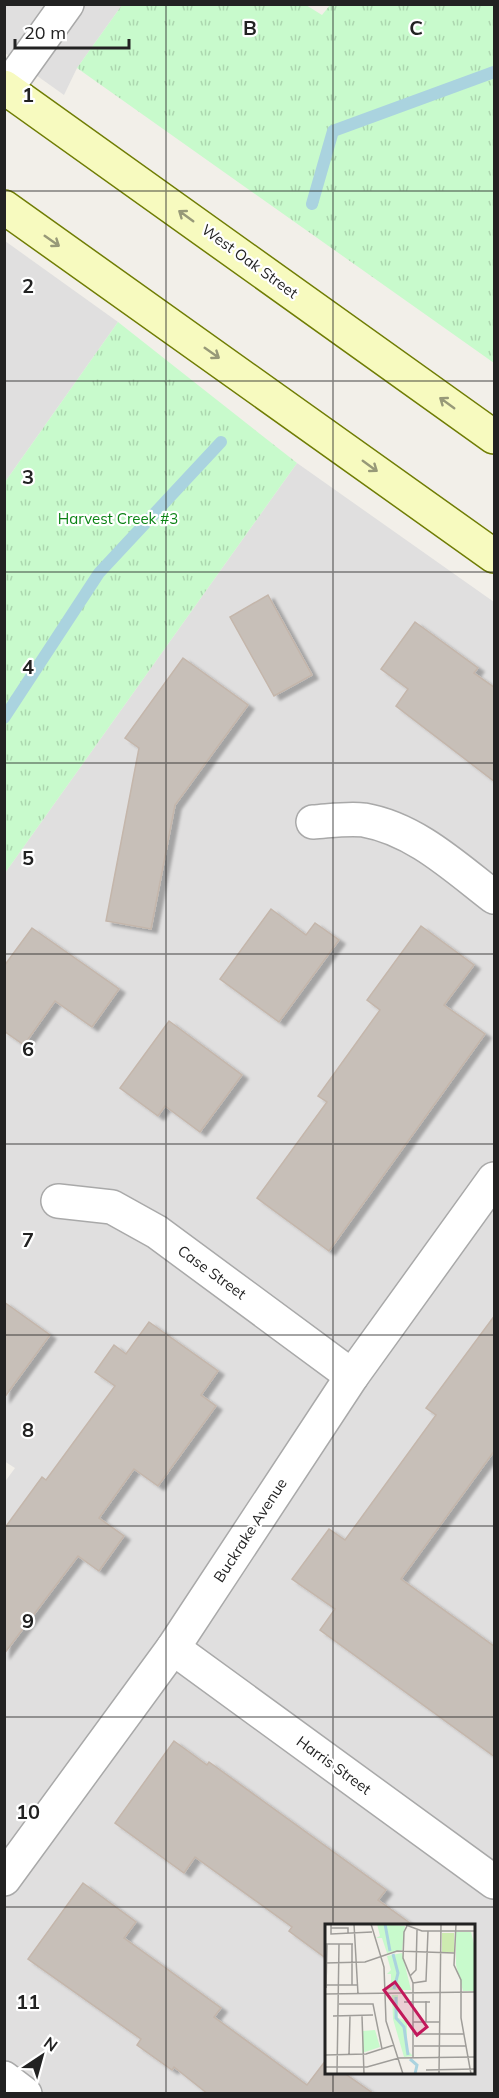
<svg xmlns="http://www.w3.org/2000/svg" width="499" height="2098" font-family="Mulish,sans-serif">
  <defs>
    <pattern id="park-tufts" width="24" height="20" patternUnits="userSpaceOnUse" patternTransform="scale(1.5)"><rect width="24" height="20" fill="#c8facc"/><path d="M3 7l-1-3M5 7V3M7 7l1-3M15 17l-1-3M17 17v-4M19 17l1-3" fill="none" stroke="#acd6af"/></pattern>
    <filter id="shadow"><feDropShadow dx="6" dy="4" stdDeviation="1.5" flood-color="#0004"/></filter>
  </defs>
  <rect width="100%" height="100%" fill="#f2efe9"/>
  <!-- residential -->
  <g fill="#e0dfdf" fill-rule="evenodd">
    <path d="M 5,5 L 122,5 L 77,68 L 64,95 L 5,53 Z"/>
    <path d="M 5,241 L 118,322 L 5,482 Z"/>
    <path d="M 297,463 L 494,602 L 494,2093 L 5,2094 L 4,1483 L 15,1468 L 4,1461 L 5,873 ZM 326,1926 L 474,1926 L 474,2072 L 326,2072 Z"/>
  </g>
  <!-- park -->
  <g fill="url(#park-tufts)">
    <path d="M 122,5 L 306,5 L 322,15 L 330,5 L 494,5 L 494,363 L 77,68 Z"/>
    <path d="M 118,322 L 297,463 L 5,873 L 5,482 Z"/>
  </g>
  <g fill="none" stroke-linecap="round" stroke-linejoin="round">
    <!-- stream -->
    <g stroke="#aad3df" stroke-width="12">
      <path d="M 312,204 L 333,131 L 494,72"/>
      <path d="M 4,718 L 99,573 L 221,442"/>
    </g>
  </g>
  <!-- building -->
  <g fill="#c7bfb8" stroke="#c4b6ab" stroke-width="1.5" filter="url(#shadow)">
    <path d="M 268,595 L 312,675 L 274,696 L 230,617 Z"/>
    <path d="M 415,622 L 478,668 L 474,673 L 495,688 L 495,782 L 396,706 L 408,689 L 381,669 Z"/>
    <path d="M 183,658 L 248,705 L 175,805 L 151,929 L 106,921 L 139,748 L 125,738 Z"/>
    <path d="M 271,909 L 306,935 L 315,923 L 339,940 L 279,1022 L 220,979 Z"/>
    <path d="M 421,926 L 474,965 L 444,1005 L 485,1034 L 329,1251 L 257,1198 L 327,1102 L 318,1096 L 380,1010 L 367,1000 Z"/>
    <path d="M 32,928 L 119,989 L 92,1027 L 55,1001 L 24,1045 L 4,1031 L 4,966 Z"/>
    <path d="M 169,1021 L 242,1075 L 200,1132 L 165,1106 L 158,1116 L 120,1088 Z"/>
    <path d="M 4,1302 L 50,1335 L 4,1398 Z"/>
    <path d="M 495,1315 L 495,1450 L 401,1579 L 495,1647 L 495,1757 L 320,1630 L 335,1609 L 292,1579 L 329,1529 L 345,1540 L 436,1415 L 426,1408 Z"/>
    <path d="M 149,1322 L 218,1371 L 201,1395 L 216,1406 L 158,1486 L 134,1469 L 99,1518 L 124,1536 L 99,1571 L 78,1556 L 4,1654 L 4,1529 L 42,1477 L 46,1480 L 115,1386 L 95,1372 L 114,1345 L 126,1354 Z"/>
    <path d="M 174,1741 L 207,1765 L 209,1762 L 386,1890 L 378,1900 L 414,1926 L 327,1926 L 327,1959 L 289,1931 L 292,1927 L 195,1857 L 184,1873 L 115,1823 Z"/>
    <path d="M 83,1883 L 136,1922 L 124,1938 L 221,2008 L 214,2017 L 307,2085 L 326,2060 L 327,2073 L 344,2073 L 374,2094 L 208,2094 L 174,2067 L 172,2070 L 137,2045 L 141,2039 L 28,1959 Z"/>
  </g>
  <g fill="none" stroke-linecap="round" stroke-linejoin="round">
    <!-- minor casing -->
    <g stroke="#a9a9a9" stroke-width="36">
      <g id="minor">
        <path d="M 4,92 L 67,4"/>
        <path d="M 313,822 C 329,821 348,818 364,820 C 415,829 455,867 494,897"/>
        <path d="M 58,1201 L 112,1207 L 157,1232 L 352,1376"/>
        <path d="M 173,1648 L 494,1882"/>
        <path d="M 4,1879 L 173,1648 L 352,1376 L 494,1179"/>
        <path d="M 4,2078 L 25,2094"/>
      </g>
    </g>
    <!-- secondary casing -->
    <g stroke="#707d05" stroke-width="36">
      <g id="secondary">
        <path d="M 4,87 L 494,437"/>
        <path d="M 4,207 L 494,556"/>
      </g>
    </g>
    <!-- minor -->
    <use href="#minor" stroke="#fff" stroke-width="33"/>
    <!-- secondary -->
    <use href="#secondary" stroke="#f7fabf" stroke-width="33"/>
  </g>
  <!-- one-way arrows -->
  <defs><path id="oneway-shaft" d="M-6 0H5M1.5-3L5.5 0L1.5 3" fill="none" stroke-width="1.6" stroke-linecap="round" stroke-linejoin="round" transform="scale(1.5)"/></defs>
  <g stroke="#979978">
    <use href="#oneway-shaft" transform="translate(186 216) rotate(-144)"/>
    <use href="#oneway-shaft" transform="translate(52 241) rotate(35)"/>
    <use href="#oneway-shaft" transform="translate(212 353) rotate(35)"/>
    <use href="#oneway-shaft" transform="translate(447 403) rotate(-144)"/>
    <use href="#oneway-shaft" transform="translate(370 466) rotate(36)"/>
  </g>
  <!-- grid -->
  <path fill="none" stroke="#222" stroke-width="1.5" stroke-opacity="0.55" d="M 166,4 L 166,2094M 333,4 L 333,1926M 4,191 L 494,191M 4,381 L 494,381M 4,572 L 494,572M 4,763 L 494,763M 4,954 L 494,954M 4,1144 L 494,1144M 4,1335 L 494,1335M 4,1526 L 494,1526M 4,1717 L 494,1717M 4,1907 L 494,1907M 333,2072 L 333,2094"/>
  <g text-anchor="middle" dominant-baseline="central" stroke-width="4.5" stroke-linejoin="round" paint-order="stroke">
    <!-- street labels -->
    <g font-size="15" fill="#222" stroke="#fff">
      <text transform="translate(250 261) rotate(36)">West Oak Street</text>
      <text transform="translate(212 1272) rotate(36)">Case Street</text>
      <text transform="translate(250 1530) rotate(-57)">Buckrake Avenue</text>
      <text transform="translate(334 1765) rotate(36)">Harris Street</text>
    </g>
    <!-- park labels -->
    <g font-size="15" fill="#0c8416" stroke="#fff">
      <text x="118" y="518">Harvest Creek #3</text>
    </g>
  </g>
  <!-- overview -->
  <g transform="translate(325 1924)">
    <rect width="150" height="150" fill="#f2efe9"/>
    <path d="M 117,9 L 129,9 L 129,28 L 117,28 Z" fill="#cdebb0"/>
    <path d="M 52,0 L 80,2 L 77,26 L 62,29 L 57,14 L 51,14 L 55,12 ZM 131,8 L 146,8 L 150,24 L 150,67 L 138,67 L 131,41 ZM 77,29 L 86,66 L 62,66 L 62,61 L 66,61 L 66,50 L 62,50 L 66,46 L 62,32 ZM 67,71 L 73,71 L 73,94 L 82,97 L 82,126 L 88,132 L 79,133 L 68,95 ZM 50,106 L 55,123 L 37,129 L 38,107 Z" fill="#c8facc"/>
    <path fill="none" stroke="#aad3df" stroke-width="3" d="M 60,0 L 65,27M 68,30 L 73,49 L 69,65M 71,73 L 71,94 L 79,103 L 83,131M 85,135 L 92,141 L 90,150"/>
    <path fill="none" stroke="#9f9d99" stroke-width="1.5" d="M 6,0 L 6,10 L 47,8M 29,0 L 33,70M 46,0 L 59,43 L 61,97 L 78,150M 83,0 L 79,8 L 78,34 L 88,59 L 88,134M 131,0 L 129,41 L 136,56 L 136,94 L 146,150M 81,1 L 97,7 L 150,7M 6,4 L 23,4 L 23,10M 0,20 L 28,20M 0,39 L 40,38 L 72,27 L 129,29M 85,52 L 91,46 L 92,6M 88,59 L 101,57 L 103,7M 1,61 L 33,61M 27,61 L 27,20M 1,64 L 2,20M 0,70 L 150,68M 101,77 L 101,98M 79,78 L 105,78M 14,80 L 48,80 L 57,125M 8,92 L 48,91M 37,92 L 39,150M 88,98 L 114,98M 89,110 L 139,110M 89,122 L 141,122M 0,131 L 41,130 L 69,121M 24,131 L 25,92M 0,143 L 42,143 L 74,134 L 150,133M 101,146 L 150,145M 12,150 L 14,20M 114,150 L 116,0"/>
    <path fill="#c2185b" fill-opacity="0.15" stroke="#c2185b" stroke-width="3" d="M 70,58 L 102,103 L 92,111 L 59,66 Z"/>
    <rect width="150" height="150" fill="none" stroke="#222" stroke-width="3"/>
  </g>
  <g font-size="20" text-anchor="middle" font-weight="bold" fill="#222" stroke="#fff" stroke-width="4.5" stroke-linejoin="round" paint-order="stroke">
    <text x="250" y="35">B</text>
    <text x="416" y="35">C</text>
    <text x="28" y="102">1</text>
    <text x="28" y="293">2</text>
    <text x="28" y="484">3</text>
    <text x="28" y="674">4</text>
    <text x="28" y="865">5</text>
    <text x="28" y="1056">6</text>
    <text x="28" y="1247">7</text>
    <text x="28" y="1437">8</text>
    <text x="28" y="1628">9</text>
    <text x="28" y="1819">10</text>
    <text x="28" y="2009">11</text>
  </g>
  <!-- border -->
  <rect width="499" height="2098" fill="none" stroke="#222222" stroke-width="12"/>
  <!-- north arrow -->
  <g transform="translate(42 2056) rotate(36)" stroke="#ffffff" stroke-width="4.5" paint-order="stroke">
  <path d="M0-4.5L10 22L0 15L-10 22Z" fill="#222222"/>
  <text y="-9" font-size="16" font-weight="bold" text-anchor="middle" fill="#222222">N</text>
  </g>
  <!-- scale -->
  <path d="M15 39v9h114v-9" fill="none" stroke="#222222" stroke-width="3"/>
  <text x="24" y="39" font-size="18" fill="#222222" stroke="#ffffff" stroke-width="4.5" paint-order="stroke">20 m</text>
</svg>
